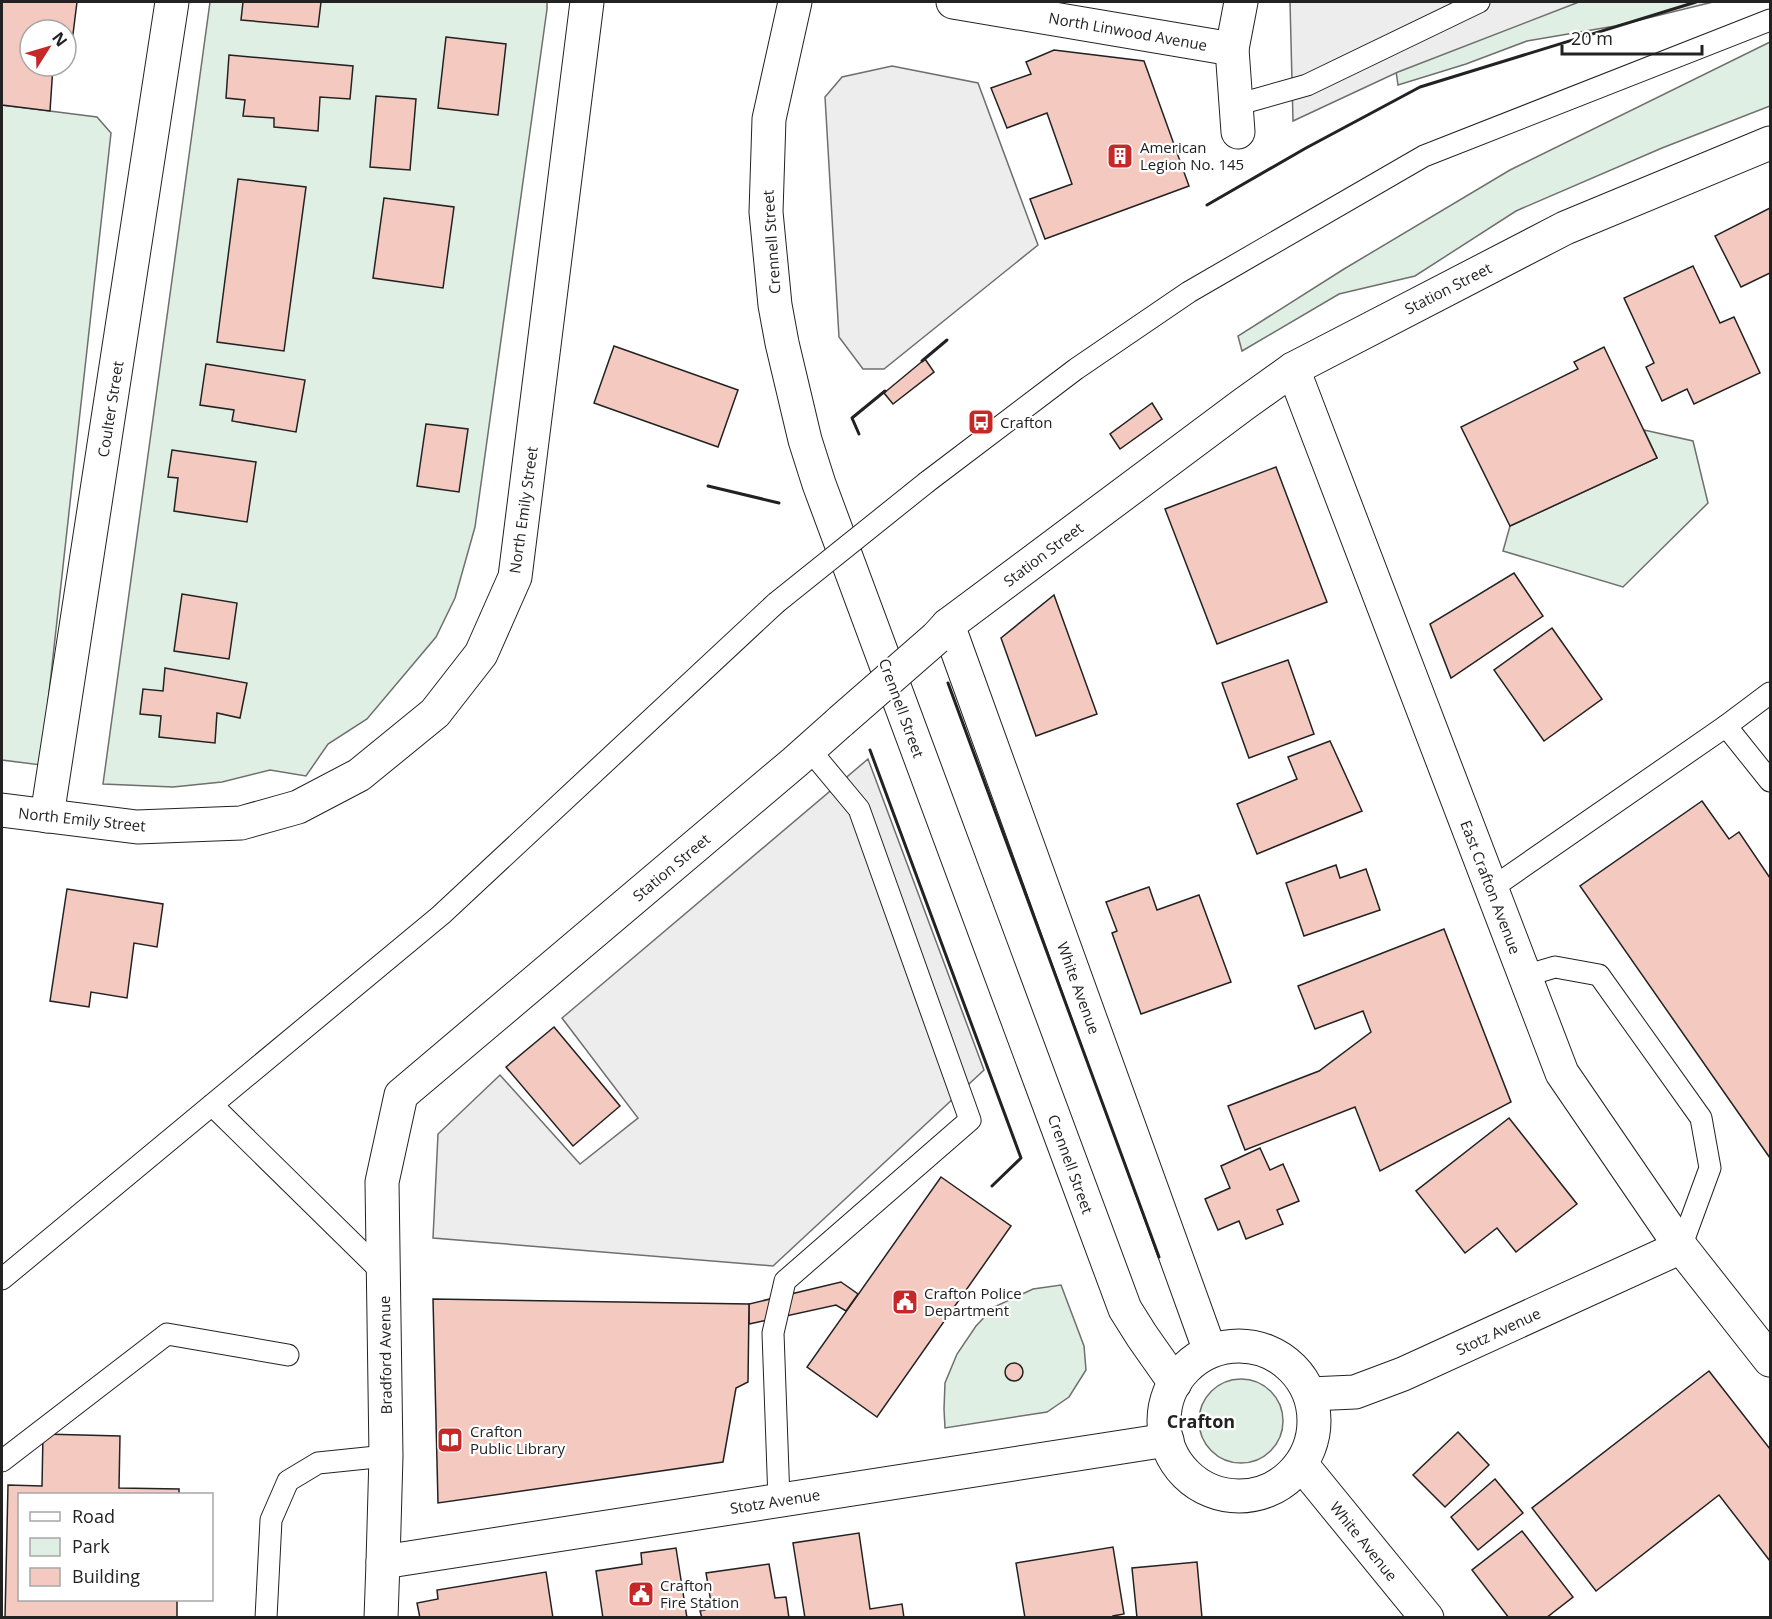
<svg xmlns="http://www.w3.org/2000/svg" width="1772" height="1619" font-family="'Open Sans',sans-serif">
  <rect width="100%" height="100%" fill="#fff"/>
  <!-- green -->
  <g fill="#e0efe3" stroke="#6f6f6f" stroke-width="1.5">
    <path d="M 210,2 L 547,2 L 547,9 L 475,527 L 455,598 L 436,637 L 367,719 L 328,744 L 306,776 L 270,770 L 222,782 L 173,787 L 103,784 Z"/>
    <path d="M 1573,2 L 1713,2 L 1615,26 L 1527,41 L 1466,64 L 1398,85 L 1395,64 Z"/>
    <path d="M 1770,42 L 1770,106 L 1662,148 L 1516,211 L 1415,276 L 1339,294 L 1242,351 L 1238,336 L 1344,269 L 1510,170 Z"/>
    <path d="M 2,105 L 97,117 L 111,133 L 41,765 L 2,760 Z"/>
    <path d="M 1644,430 L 1693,441 L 1708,503 L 1623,587 L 1503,551 L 1510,526 L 1657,458 Z"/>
    <path d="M 1061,1285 L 1084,1346 L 1086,1370 L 1069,1397 L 1047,1412 L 945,1428 L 944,1409 L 945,1383 L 957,1354 L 976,1326 L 994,1307 L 1033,1289 Z"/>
    <circle cx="1241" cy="1421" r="42"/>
  </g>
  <!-- parking -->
  <g fill="#ededed" stroke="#6f6f6f" stroke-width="1.5">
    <path d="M 1290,2 L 1579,2 L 1398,72 L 1293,121 Z"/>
    <path d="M 892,66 L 978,83 L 1038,245 L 884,369 L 863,369 L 839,337 L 825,97 L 842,77 Z"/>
    <path d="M 868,759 L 984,1070 L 773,1266 L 433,1238 L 438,1134 L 500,1075 L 580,1164 L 638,1118 L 562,1018 Z"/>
  </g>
  <!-- building -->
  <g fill="#f3c9c0" stroke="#222" stroke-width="1.5">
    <path d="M 2,2 L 77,2 L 69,66 L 66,66 L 66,30 L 30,30 L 30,66 L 53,66 L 50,111 L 2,105 Z"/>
    <path d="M 243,2 L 321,2 L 318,27 L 241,20 Z"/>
    <path d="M 446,37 L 506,44 L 498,115 L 438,108 Z"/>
    <path d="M 1054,50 L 1144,61 L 1189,186 L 1045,239 L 1030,199 L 1072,184 L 1047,113 L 1007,128 L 991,88 L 1031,74 L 1026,62 Z"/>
    <path d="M 229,55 L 353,66 L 350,99 L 320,97 L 318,131 L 274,127 L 274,118 L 243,116 L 245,100 L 226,98 Z"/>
    <path d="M 376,96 L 416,99 L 410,170 L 370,167 Z"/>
    <path d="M 238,179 L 306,187 L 284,351 L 217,342 Z"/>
    <path d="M 384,198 L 454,207 L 443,288 L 373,278 Z"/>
    <path d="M 1770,208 L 1770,273 L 1741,287 L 1715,236 Z"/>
    <path d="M 1693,266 L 1720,323 L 1734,317 L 1760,373 L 1694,404 L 1687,389 L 1662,401 L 1646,367 L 1654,363 L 1624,298 Z"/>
    <path d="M 614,346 L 738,390 L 718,447 L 594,403 Z"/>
    <path d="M 1604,347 L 1657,458 L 1510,526 L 1461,427 L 1578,369 L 1574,362 Z"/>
    <path d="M 925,359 L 934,372 L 893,404 L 884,393 Z"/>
    <path d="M 206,364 L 305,380 L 296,432 L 232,421 L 234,410 L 200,405 Z"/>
    <path d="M 1152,403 L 1162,419 L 1120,449 L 1110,434 Z"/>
    <path d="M 426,424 L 468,429 L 459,492 L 417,486 Z"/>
    <path d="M 172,450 L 256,462 L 247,522 L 174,511 L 178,478 L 168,477 Z"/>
    <path d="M 1276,467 L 1327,602 L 1217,644 L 1165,509 Z"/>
    <path d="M 1514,573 L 1543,616 L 1451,678 L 1430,624 Z"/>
    <path d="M 182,594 L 237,603 L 229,659 L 174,651 Z"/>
    <path d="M 1054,595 L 1097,714 L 1036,736 L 1001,638 Z"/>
    <path d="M 1552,628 L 1602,699 L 1544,741 L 1494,670 Z"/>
    <path d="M 1288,660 L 1314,734 L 1249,758 L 1222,683 Z"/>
    <path d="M 165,668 L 247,683 L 240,718 L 217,713 L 215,743 L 159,737 L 161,716 L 140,714 L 143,689 L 163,691 Z"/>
    <path d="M 1330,741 L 1362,811 L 1257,854 L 1237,804 L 1297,779 L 1288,757 Z"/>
    <path d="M 1702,801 L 1729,839 L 1739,832 L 1770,878 L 1770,1158 L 1580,886 Z"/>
    <path d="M 1336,865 L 1340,878 L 1366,869 L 1380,910 L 1304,936 L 1286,883 Z"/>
    <path d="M 1149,887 L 1157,910 L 1199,895 L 1231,982 L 1141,1014 L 1112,933 L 1117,931 L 1106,902 Z"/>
    <path d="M 67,889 L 163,904 L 157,947 L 134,943 L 127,998 L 91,992 L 89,1007 L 50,1001 Z"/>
    <path d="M 1444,929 L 1511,1102 L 1380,1171 L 1355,1107 L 1245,1150 L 1228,1106 L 1319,1071 L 1371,1032 L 1363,1011 L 1315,1029 L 1298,986 Z"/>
    <path d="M 554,1027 L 620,1106 L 573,1146 L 506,1067 Z"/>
    <path d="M 1509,1118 L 1577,1204 L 1516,1252 L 1497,1228 L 1465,1253 L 1416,1191 Z"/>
    <path d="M 1260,1148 L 1270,1170 L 1283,1164 L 1299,1201 L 1277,1210 L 1283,1224 L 1246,1239 L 1239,1221 L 1218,1230 L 1205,1199 L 1230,1188 L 1221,1166 Z"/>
    <path d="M 941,1177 L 1011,1226 L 877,1417 L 807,1367 Z"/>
    <path d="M 841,1282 L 858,1294 L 846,1311 L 836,1305 L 749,1324 L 749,1304 Z"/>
    <path d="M 433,1299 L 749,1304 L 748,1382 L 736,1388 L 723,1462 L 438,1503 Z"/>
    <circle cx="1014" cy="1372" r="9"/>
    <path d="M 1709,1371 L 1770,1449 L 1770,1561 L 1719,1495 L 1596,1591 L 1532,1508 Z"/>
    <path d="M 1458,1432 L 1489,1465 L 1445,1507 L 1413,1475 Z"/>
    <path d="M 43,1434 L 120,1436 L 119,1488 L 179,1489 L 179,1494 L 20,1494 L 20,1600 L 177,1600 L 177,1618 L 5,1618 L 8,1485 L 42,1486 Z"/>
    <path d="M 1495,1479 L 1523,1513 L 1478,1550 L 1451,1517 Z"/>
    <path d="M 1522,1531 L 1573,1597 L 1546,1618 L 1509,1618 L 1472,1570 Z"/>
    <path d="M 859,1533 L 870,1609 L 902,1604 L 904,1618 L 805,1618 L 793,1543 Z"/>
    <path d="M 1113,1547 L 1124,1614 L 1113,1616 L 1113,1618 L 1025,1618 L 1016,1563 Z"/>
    <path d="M 676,1548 L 687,1618 L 603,1618 L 596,1571 L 642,1564 L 641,1553 Z"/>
    <path d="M 1197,1562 L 1202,1618 L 1137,1618 L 1132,1568 Z"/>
    <path d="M 769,1564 L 775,1598 L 786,1597 L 789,1618 L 702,1618 L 700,1611 L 712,1608 L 706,1573 Z"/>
    <path d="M 546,1572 L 553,1618 L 420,1618 L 417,1603 L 438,1599 L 437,1590 Z"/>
  </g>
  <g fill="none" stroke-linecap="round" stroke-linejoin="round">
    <!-- service casing -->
    <g stroke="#222" stroke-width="23">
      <g id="service">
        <path d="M 1236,105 L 1307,85 L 1479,2"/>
        <path d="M 927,482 L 1076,369 L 1189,292 L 1424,156 L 1770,20"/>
        <path d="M 1726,726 L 1770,693"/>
        <path d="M 1492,888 L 1726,726 L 1770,781"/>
        <path d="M 1525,976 L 1555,967 L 1599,975 L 1701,1118 L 1710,1168 L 1681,1247"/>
        <path d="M 212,1105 L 384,1274"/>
        <path d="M 2,1279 L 441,915 L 776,603"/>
        <path d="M 2,1461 L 167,1334 L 288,1355"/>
        <path d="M 779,1500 L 773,1333 L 785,1281 L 970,1120 L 859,809 L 809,749"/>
        <path d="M 266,1618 L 271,1520 L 288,1481 L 318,1463 L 386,1456"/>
      </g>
    </g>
    <!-- minor casing -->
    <g stroke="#222" stroke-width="35">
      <g id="minor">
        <path d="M 953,2 L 1232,49"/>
        <path d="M 1238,132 L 1232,49 L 1241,2"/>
        <path d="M 1293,369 L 1562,1073 L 1681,1247 L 1770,1360"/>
        <path d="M 948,625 L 1210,1351"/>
        <path d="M 936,638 L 948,625 L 1244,404 L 1293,369 L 1565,228 L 1770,143"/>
        <path d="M 47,816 L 172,2"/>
        <path d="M 1310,1394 L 1355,1392 L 1403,1374 L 1681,1247"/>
        <path d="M 1302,1465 L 1427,1618"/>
        <path d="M 383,1562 L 386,1456 L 382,1182 L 401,1095 L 795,762 L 841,721"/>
      </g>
    </g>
    <!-- tertiary casing -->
    <g stroke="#222" stroke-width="35">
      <path id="tertiary" d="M 2,810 L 137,827 L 241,823 L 298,807 L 359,775 L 435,713 L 481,654 L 515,577 L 587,2"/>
    </g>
    <!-- secondary casing -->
    <g stroke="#222" stroke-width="35">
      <g id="secondary">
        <path d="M 795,2 L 769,119 L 766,212 L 775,305 L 782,343 L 805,440 L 819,484 L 1125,1309 L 1142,1336 L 1175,1383"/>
        <circle cx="1239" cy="1421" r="75"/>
        <path d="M 381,1618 L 383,1562 L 1167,1440"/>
      </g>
    </g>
    <!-- service -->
    <use href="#service" stroke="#fff" stroke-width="21"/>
    <!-- minor -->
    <use href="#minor" stroke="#fff" stroke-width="33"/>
    <!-- tertiary -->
    <use href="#tertiary" stroke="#fff" stroke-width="33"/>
    <!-- secondary -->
    <use href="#secondary" stroke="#fff" stroke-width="33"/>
    <!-- service-bridge casing -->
    <g stroke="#222" stroke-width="23" stroke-linecap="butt">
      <path id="service-bridge" d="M 776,603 L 927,482"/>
    </g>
    <!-- minor-bridge casing -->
    <g stroke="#222" stroke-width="35" stroke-linecap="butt">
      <path id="minor-bridge" d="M 841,721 L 936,638"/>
    </g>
    <!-- service-bridge -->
    <use href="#service-bridge" stroke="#fff" stroke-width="21"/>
    <!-- minor-bridge -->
    <use href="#minor-bridge" stroke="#fff" stroke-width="33"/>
    <!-- wall -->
    <g stroke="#222" stroke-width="3">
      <path d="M 1207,205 L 1306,148 L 1420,87 L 1696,2"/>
      <path d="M 922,361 L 947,340"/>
      <path d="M 859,434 L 852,418 L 885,391"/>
      <path d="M 708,486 L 779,503"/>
      <path d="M 948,683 L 1159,1257"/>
      <path d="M 870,750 L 1021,1158 L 992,1186"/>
    </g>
  </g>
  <!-- icons -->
  <defs>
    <g id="building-square" transform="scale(1.35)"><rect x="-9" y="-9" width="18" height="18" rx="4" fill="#c62828" stroke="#fff"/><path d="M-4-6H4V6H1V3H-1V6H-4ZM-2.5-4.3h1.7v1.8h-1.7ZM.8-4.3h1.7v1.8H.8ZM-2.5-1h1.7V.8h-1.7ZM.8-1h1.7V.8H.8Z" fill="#fff"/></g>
    <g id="bus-square" transform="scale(1.35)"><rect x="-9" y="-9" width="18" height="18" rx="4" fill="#c62828" stroke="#fff"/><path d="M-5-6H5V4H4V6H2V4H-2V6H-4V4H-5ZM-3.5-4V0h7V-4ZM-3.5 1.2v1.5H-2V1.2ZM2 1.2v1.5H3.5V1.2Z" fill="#fff"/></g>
    <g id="civic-square" transform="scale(1.35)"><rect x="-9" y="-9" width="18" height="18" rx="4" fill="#c62828" stroke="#fff"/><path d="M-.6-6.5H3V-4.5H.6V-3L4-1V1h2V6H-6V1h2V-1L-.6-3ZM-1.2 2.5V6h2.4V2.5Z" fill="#fff"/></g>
    <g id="library-square" transform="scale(1.35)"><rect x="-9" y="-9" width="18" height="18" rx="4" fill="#c62828" stroke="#fff"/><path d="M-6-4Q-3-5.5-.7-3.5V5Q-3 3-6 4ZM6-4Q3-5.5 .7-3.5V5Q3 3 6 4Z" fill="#fff"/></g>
  </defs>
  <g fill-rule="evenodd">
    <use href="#building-square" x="1120" y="156"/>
    <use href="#bus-square" x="981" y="422"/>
    <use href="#civic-square" x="905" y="1302"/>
    <use href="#library-square" x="450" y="1440"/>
    <use href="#civic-square" x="641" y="1594"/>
  </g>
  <g text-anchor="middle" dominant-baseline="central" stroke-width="4.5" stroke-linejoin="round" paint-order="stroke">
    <!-- street labels -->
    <g font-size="15" fill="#222" stroke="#fff">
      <text transform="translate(1128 31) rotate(10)">North Linwood Avenue</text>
      <text transform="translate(771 242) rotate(-94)">Crennell Street</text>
      <text transform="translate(1448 288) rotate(-27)">Station Street</text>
      <text transform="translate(110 409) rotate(-81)">Coulter Street</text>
      <text transform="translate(523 510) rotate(-82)">North Emily Street</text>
      <text transform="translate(1043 554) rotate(-37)">Station Street</text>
      <text transform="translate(902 708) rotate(70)">Crennell Street</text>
      <text transform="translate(82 819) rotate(6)">North Emily Street</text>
      <text transform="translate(671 867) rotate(-40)">Station Street</text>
      <text transform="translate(1491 887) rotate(69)">East Crafton Avenue</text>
      <text transform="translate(1079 988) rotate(70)">White Avenue</text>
      <text transform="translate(1071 1164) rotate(70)">Crennell Street</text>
      <text transform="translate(1498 1331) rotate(-25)">Stotz Avenue</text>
      <text transform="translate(385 1355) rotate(-91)">Bradford Avenue</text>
      <text transform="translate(775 1501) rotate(-9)">Stotz Avenue</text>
      <text transform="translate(1364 1541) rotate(51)">White Avenue</text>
    </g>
    <!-- poi labels -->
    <g font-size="15" fill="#222" stroke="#fff" text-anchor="start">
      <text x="1140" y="147">American<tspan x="1140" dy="17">Legion No. 145</tspan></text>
      <text x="1000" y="422">Crafton</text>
      <text x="924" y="1293">Crafton Police<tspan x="924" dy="17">Department</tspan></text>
      <text x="470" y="1431">Crafton<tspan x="470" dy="17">Public Library</tspan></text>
      <text x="660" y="1585">Crafton<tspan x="660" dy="17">Fire Station</tspan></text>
    </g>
    <!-- quarter labels -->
    <g font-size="18" font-weight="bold" fill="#222" stroke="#fff">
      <text x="1201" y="1421">Crafton</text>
    </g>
  </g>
  <!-- border -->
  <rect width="1772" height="1619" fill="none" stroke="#222222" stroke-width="6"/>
  <!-- legend -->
  <rect x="18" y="1493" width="195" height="108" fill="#ffffff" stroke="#a7a7a7" stroke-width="1.5"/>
  <rect x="30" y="1512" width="30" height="9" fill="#ffffff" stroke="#a7a7a7" stroke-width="1.5"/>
  <text x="72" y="1523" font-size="18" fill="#222222">Road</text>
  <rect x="30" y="1538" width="30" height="18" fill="#e0efe3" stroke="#a7a7a7" stroke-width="1.5"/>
  <text x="72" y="1553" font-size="18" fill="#222222">Park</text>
  <rect x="30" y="1568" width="30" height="18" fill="#f3c9c0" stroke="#a7a7a7" stroke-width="1.5"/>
  <text x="72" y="1583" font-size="18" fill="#222222">Building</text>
  <!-- north arrow -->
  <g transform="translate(48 48) rotate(53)"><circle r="28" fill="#ffffff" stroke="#a7a7a7" stroke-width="1.5"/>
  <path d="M0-4.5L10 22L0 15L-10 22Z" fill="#c62828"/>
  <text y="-9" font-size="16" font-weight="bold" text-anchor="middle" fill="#222222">N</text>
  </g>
  <!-- scale -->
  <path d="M1562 45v9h140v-9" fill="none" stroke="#222222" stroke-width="3"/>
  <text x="1571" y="45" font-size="18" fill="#222222" stroke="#ffffff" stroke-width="4.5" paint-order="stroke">20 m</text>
</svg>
